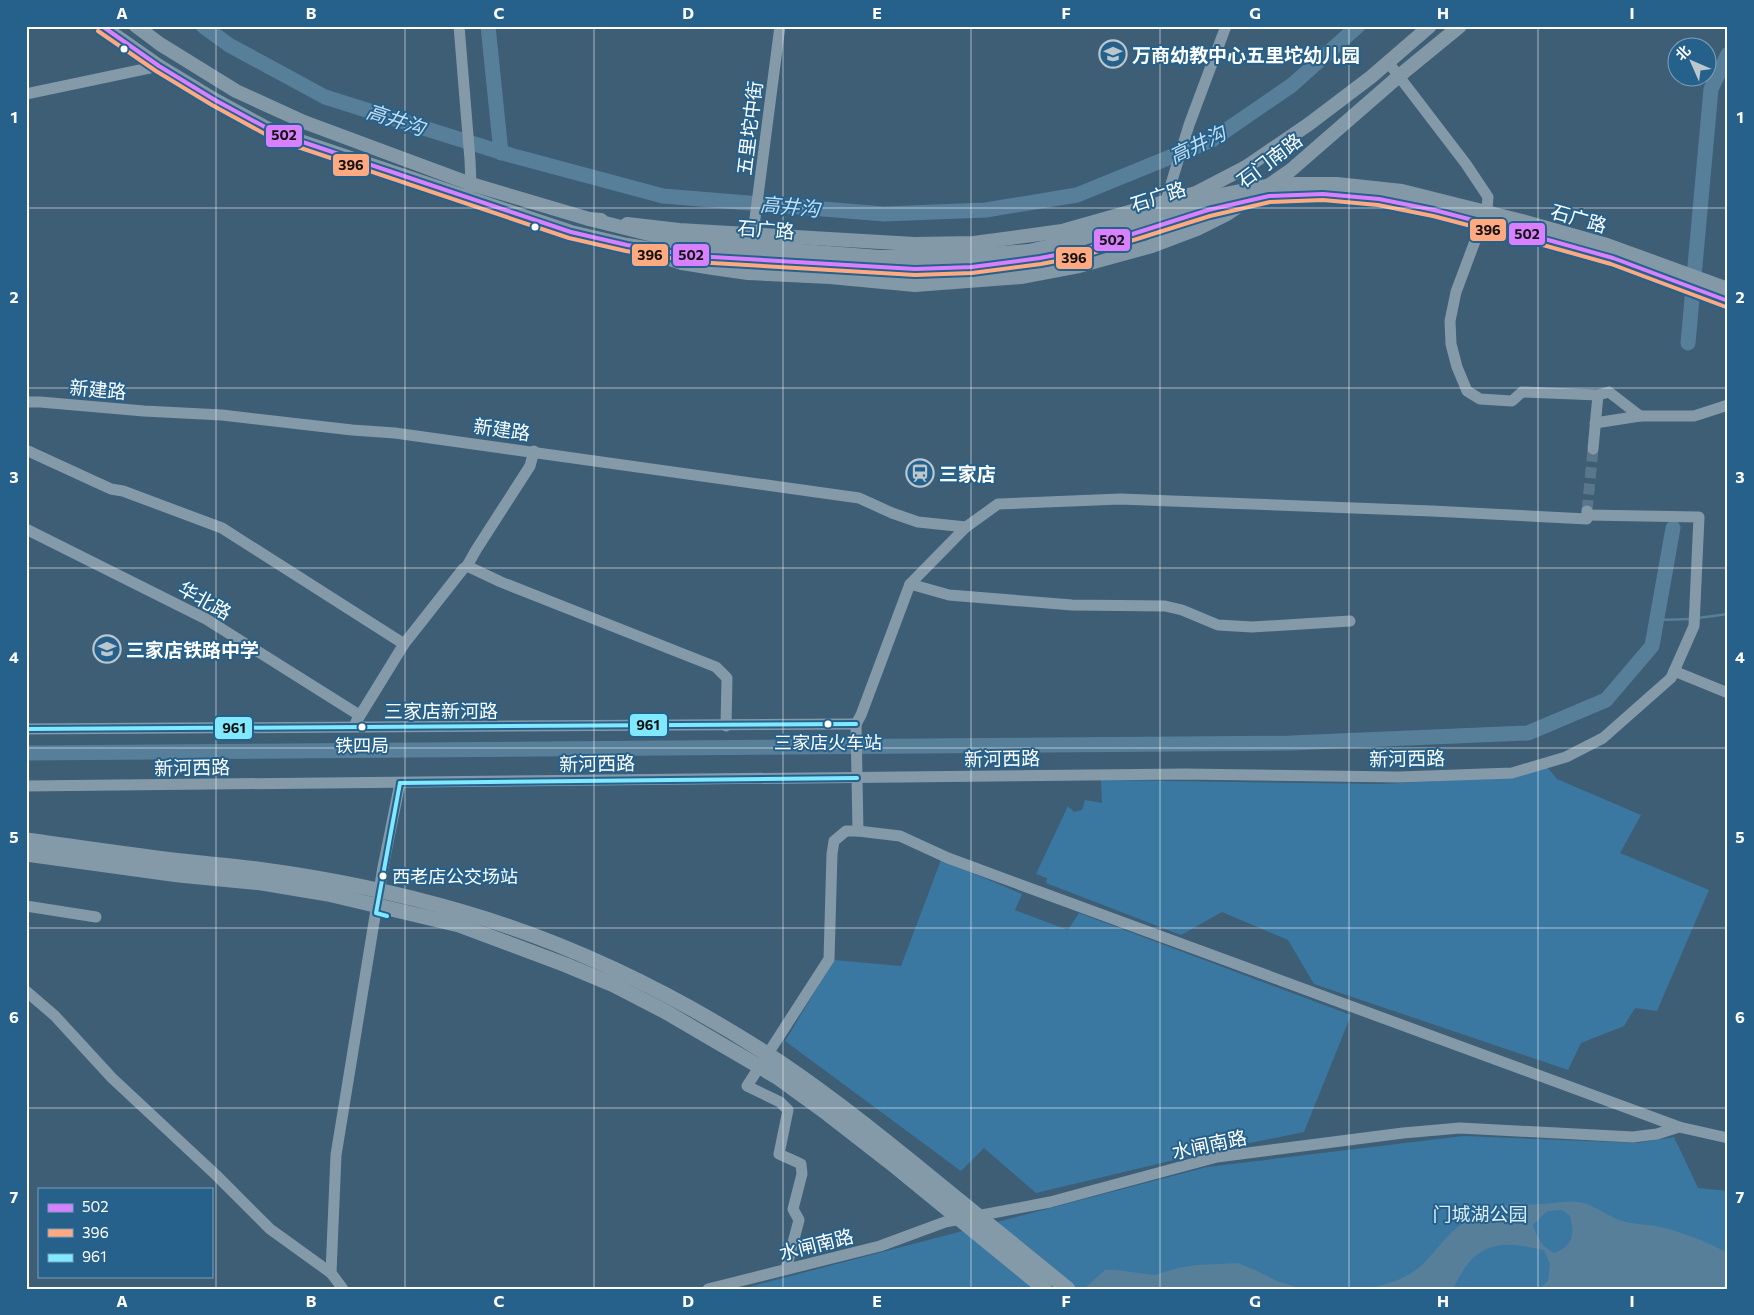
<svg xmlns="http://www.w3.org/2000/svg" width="1754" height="1315" font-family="Commissioner,'Noto Sans SC',sans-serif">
  <rect width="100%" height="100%" fill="#3d5e75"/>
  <!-- green -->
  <g fill="#3a78a2">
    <path d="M 1547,767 L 1557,779 L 1641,815 L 1620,853 L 1709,890 L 1657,1011 L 1635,1008 L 1624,1026 L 1581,1043 L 1568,1070 L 1314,984 L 1288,940 L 1222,912 L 1181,935 L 1046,883 L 1047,878 L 1036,874 L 1068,806 L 1074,812 L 1082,810 L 1085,800 L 1102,803 L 1101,780 L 1382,784 L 1513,777 Z"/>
    <path d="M 941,860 L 1022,894 L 1015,910 L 1068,930 L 1079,913 L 1351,1015 L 1304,1132 L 1220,1149 L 1036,1193 L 984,1148 L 961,1171 L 785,1041 L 834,960 L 901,966 Z"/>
    <path d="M 1463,1136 L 1638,1143 L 1674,1137 L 1698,1188 L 1728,1191 L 1728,1289 L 741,1289 L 1207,1167 Z"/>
  </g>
  <!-- water -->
  <g fill="#577f9a" fill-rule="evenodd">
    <path d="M 1515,1202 C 1538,1209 1561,1198 1584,1203 C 1597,1207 1609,1217 1622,1221 C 1631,1224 1640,1224 1649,1225 C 1676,1229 1703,1240 1728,1253 L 1728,1289 L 1539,1289 L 1548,1281 L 1550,1264 L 1544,1250 C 1496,1239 1475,1243 1453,1289 L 1366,1289 C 1387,1285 1409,1278 1424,1263 C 1437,1250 1447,1234 1462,1224 C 1478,1214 1497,1209 1515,1202 ZM 1562,1210 L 1570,1216 C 1575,1234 1573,1247 1554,1253 C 1542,1247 1537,1238 1533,1225 L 1547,1211 Z"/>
    <path d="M 1238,1263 L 1255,1270 L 1277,1281 L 1302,1289 L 1084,1289 L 1105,1270 L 1116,1270 L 1155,1275 L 1178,1268 L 1196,1265 Z"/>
  </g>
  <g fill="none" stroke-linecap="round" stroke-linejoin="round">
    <!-- stream -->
    <g stroke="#577f9a" stroke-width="2.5">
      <path d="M 1698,618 L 1728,614"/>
      <path d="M 1657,620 L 1691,619"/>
    </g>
    <!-- river -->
    <g stroke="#577f9a" stroke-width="15">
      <path d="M 203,26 L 229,45 L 325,97 L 510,155 L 663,196 L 884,214 L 986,210 L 1077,195 L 1212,140 L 1292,85 L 1358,26"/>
      <path d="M 488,26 L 501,153"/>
      <path d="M 1688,343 L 1711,89 L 1728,54"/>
      <path d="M 26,753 L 1291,743 L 1528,733 L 1606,700 L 1652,646 L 1673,528"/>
    </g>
    <!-- minor-tunnel -->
    <path stroke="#5a768a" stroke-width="11" stroke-dasharray="11 5.5" stroke-linecap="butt" d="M 1587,511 L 1593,449"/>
    <!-- minor -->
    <g stroke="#849aa9" stroke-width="11">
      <path d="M 459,26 L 470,160 L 471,184 L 469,191"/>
      <path d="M 1388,62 L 1466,164 L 1488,197 L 1487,209 L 1456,292 L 1450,321 L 1451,344 L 1457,367 L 1467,391 L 1480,399 L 1512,401 L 1522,392 L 1598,395 L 1609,392 L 1640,416"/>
      <path d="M 26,94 L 159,66"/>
      <path d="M 753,234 L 780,26"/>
      <path d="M 1152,246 L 1189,125 L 1226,26"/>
      <path d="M 26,402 L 40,402 L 144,411 L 222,415 L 352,430 L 395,433 L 859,498 L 892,513 L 918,522 L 966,527"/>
      <path d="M 1595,423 L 1640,416 L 1694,416 L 1728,405"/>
      <path d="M 1593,449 L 1598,395"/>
      <path d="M 26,450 L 111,489 L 123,491 L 222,528 L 404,644"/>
      <path d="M 26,529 L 206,619 L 359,715"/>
      <path d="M 467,566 L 501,582 L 716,667 L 727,678 L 726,726"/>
      <path d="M 910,584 L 949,595 L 1072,605 L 1165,606 L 1182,610 L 1218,625 L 1252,627 L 1350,621"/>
      <path d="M 1674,671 L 1728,693"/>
      <path d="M 356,722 L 404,644 L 463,569 L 467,566 L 476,550 L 530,466 L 534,451"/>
      <path d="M 856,724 L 861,715 L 910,584 L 966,527 L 998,504 L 1120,499 L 1432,511 L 1587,519 L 1587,511"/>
      <path d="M 856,724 L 858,831"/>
      <path d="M 26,729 L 856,724"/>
      <path d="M 26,786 L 1185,774 L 1399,777 L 1512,773 L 1566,757 L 1603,738 L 1671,678 L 1694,626 L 1699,517 L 1587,515"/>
      <path d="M 26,906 L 96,917"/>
      <path d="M 26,991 L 55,1016 L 112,1078 L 216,1175 L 270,1229 L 331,1273"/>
      <path d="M 786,1269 L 799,1220 L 793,1209 L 802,1174 L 801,1164 L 779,1154 L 788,1110 L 780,1102 L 747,1086 L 829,959 L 832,854 L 834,841 L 846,831 L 858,831 L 900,836 L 948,858 L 1679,1127"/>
      <path d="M 343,1289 L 331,1273 L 336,1155 L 383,867 L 400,783"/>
      <path d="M 708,1289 L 880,1246 L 945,1222 L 1050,1202 L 1217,1157 L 1403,1133 L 1460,1128 L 1633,1137 L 1657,1134 L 1679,1127 L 1728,1138"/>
    </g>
    <!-- major -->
    <g stroke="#8399a7" stroke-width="14">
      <path d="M 102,26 L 159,66 L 215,100 L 276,133 L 571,232 L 627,245 L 682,263 L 713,268 L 748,273 L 830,277 L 915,285 L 1021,277 L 1079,266 L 1152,246 L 1197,229 L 1227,214 L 1245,202"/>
      <path d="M 136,26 L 160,44 L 236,91 L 304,122 L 471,184 L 589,219 L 601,220"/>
      <path d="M 1265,188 L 1291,170 L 1399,76 L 1460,26"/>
      <path d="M 627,224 L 679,230 L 914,244 L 974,243 L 1062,231 L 1196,193 L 1246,167 L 1309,124 L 1371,77 L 1430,26"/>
    </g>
    <!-- major-bridge -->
    <g stroke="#8399a7" stroke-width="14">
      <path d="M 589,219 L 681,242 L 880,257 L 955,257 L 1029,251 L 1098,235 L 1225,194 L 1277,184 L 1337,184 L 1402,191 L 1522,221 L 1607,245 L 1728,289"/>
      <path d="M 627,245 L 695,256 L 915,269 L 972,267 L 1040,258 L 1082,250 L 1208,210 L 1269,196 L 1323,194 L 1379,199 L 1434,210 L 1527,234 L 1613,258 L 1728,301"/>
    </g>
    <!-- highway-bridge -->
    <g stroke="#849aa8" stroke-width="15">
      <path d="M 26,840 C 78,847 130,855 182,861 C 209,864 237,866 264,870 C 331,879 398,893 463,912 C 576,945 686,1000 784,1065 C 834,1099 881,1137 928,1175 C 975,1213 1021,1251 1068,1289"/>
      <path d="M 26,854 L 179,875 L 262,883 L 328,894 L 459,925 L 566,965 L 614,985 L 666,1012 L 777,1077 L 828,1114 L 891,1163 L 1045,1289"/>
    </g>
    <!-- bus-1 casing -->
    <g stroke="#26618c" stroke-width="8">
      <path id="bus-1" d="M 102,26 L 159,66 L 215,100 L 276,133 L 571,232 L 627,245 L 695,256 L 915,269 L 972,267 L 1040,258 L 1082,250 L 1208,210 L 1269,196 L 1323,194 L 1379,199 L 1434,210 L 1527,234 L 1613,258 L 1728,301"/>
    </g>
    <!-- bus-2 casing -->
    <g stroke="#26618c" stroke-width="8">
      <path id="bus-2" d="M 98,31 L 156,71 L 212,105 L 274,139 L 569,238 L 626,251 L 695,262 L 915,275 L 972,273 L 1041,264 L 1083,256 L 1210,216 L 1270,202 L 1323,200 L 1378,205 L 1433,216 L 1525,240 L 1611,264 L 1726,307"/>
    </g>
    <!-- bus-3 casing -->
    <g stroke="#26618c" stroke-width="8">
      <g id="bus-3">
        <path d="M 26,729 L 856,724"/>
        <path d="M 400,783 L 857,778"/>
        <path d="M 387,916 L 376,913 L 400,783"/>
      </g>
    </g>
    <!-- bus-1 -->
    <use href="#bus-1" stroke="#d880ff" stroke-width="4"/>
    <!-- bus-2 -->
    <use href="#bus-2" stroke="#ffa980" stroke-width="4"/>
    <!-- bus-3 -->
    <use href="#bus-3" stroke="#80e8ff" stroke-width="4"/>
  </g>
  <!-- grid -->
  <path fill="none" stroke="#fff" stroke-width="1" stroke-opacity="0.55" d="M 216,26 L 216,1289M 405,26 L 405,1289M 594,26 L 594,1289M 783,26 L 783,1289M 971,26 L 971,1289M 1160,26 L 1160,1289M 1349,26 L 1349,1289M 1538,26 L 1538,1289M 26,208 L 1728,208M 26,388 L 1728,388M 26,568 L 1728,568M 26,748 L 1728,748M 26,928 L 1728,928M 26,1108 L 1728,1108"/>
  <!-- icons -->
  <defs>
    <g id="school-ring" transform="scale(1.4375)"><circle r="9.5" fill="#26618c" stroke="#bbc7cf" stroke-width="1.5"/><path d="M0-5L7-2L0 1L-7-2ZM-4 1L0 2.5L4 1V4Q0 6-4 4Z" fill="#bbc7cf"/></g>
    <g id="station-ring" transform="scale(1.4375)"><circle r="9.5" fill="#26618c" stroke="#bbc7cf" stroke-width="1.5"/><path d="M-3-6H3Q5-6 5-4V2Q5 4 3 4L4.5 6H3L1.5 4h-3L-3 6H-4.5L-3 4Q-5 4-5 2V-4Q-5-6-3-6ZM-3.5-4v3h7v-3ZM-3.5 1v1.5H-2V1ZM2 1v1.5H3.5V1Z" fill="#bbc7cf"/></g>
  </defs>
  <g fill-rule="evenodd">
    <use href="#school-ring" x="1113" y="54"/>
    <use href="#station-ring" x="920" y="473"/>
    <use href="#school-ring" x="107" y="649"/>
  </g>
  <!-- markers -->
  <g fill="#fff" stroke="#26618c" stroke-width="2">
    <circle cx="124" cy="49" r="4.5"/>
    <circle cx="535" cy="227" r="4.5"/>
    <circle cx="828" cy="724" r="4.5"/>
    <circle cx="362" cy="727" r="4.5"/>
    <circle cx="383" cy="876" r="4.5"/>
  </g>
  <g text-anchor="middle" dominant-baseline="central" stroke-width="4" stroke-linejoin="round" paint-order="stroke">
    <!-- bus labels -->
    <g font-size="18" fill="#fff" stroke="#26618c">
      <text x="828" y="742">三家店火车站</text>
      <text x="362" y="745">铁四局</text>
      <text x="392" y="876" text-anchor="start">西老店公交场站</text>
    </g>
    <!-- poi labels -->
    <g font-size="19" font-weight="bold" fill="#fff" stroke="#26618c" text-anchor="start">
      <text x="1132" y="54">万商幼教中心五里坨幼儿园</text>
      <text x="939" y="473">三家店</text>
      <text x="126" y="649">三家店铁路中学</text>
    </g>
    <!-- street labels -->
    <g font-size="19" fill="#fff" stroke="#26618c">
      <text transform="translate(749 128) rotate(-83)">五里坨中街</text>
      <text transform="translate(1269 160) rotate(-37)">石门南路</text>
      <text transform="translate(1158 196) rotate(-18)">石广路</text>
      <text transform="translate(1579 218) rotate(16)">石广路</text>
      <text transform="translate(766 229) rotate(4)">石广路</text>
      <text transform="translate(98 389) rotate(5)">新建路</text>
      <text transform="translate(502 429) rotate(8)">新建路</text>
      <text transform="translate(205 600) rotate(29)">华北路</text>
      <text x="441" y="710">三家店新河路</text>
      <text transform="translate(1002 758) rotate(-1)">新河西路</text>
      <text transform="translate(1407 758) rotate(-1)">新河西路</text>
      <text transform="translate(597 763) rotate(-1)">新河西路</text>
      <text transform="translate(192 767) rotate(-1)">新河西路</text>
      <text transform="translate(1209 1144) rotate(-12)">水闸南路</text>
      <text transform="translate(816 1244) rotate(-14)">水闸南路</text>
    </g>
    <!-- park labels -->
    <g font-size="19" fill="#d9ecf8" stroke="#26618c">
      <text x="1480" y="1213">门城湖公园</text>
    </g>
    <!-- water labels -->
    <g font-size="20" font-style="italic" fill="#c1def1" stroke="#26618c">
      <text transform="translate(396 119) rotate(18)">高井沟</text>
      <text transform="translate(1197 144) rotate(-26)">高井沟</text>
      <text transform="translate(790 206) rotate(5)">高井沟</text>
    </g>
  </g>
  <g stroke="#26618c" stroke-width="2">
    <rect x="265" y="124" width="38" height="24" rx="5" fill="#d880ff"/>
    <rect x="332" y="153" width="38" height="24" rx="5" fill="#ffa980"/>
    <rect x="1469" y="218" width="38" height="24" rx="5" fill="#ffa980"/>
    <rect x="1508" y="222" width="38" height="24" rx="5" fill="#d880ff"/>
    <rect x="1093" y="228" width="38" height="24" rx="5" fill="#d880ff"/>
    <rect x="631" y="243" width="38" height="24" rx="5" fill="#ffa980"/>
    <rect x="672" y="243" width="38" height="24" rx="5" fill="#d880ff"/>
    <rect x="1055" y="246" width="38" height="24" rx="5" fill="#ffa980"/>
    <rect x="629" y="713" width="39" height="24" rx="5" fill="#80e8ff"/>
    <rect x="214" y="716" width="39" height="24" rx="5" fill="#80e8ff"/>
  </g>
  <g font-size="14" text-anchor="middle" font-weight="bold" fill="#111">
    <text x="284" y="140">502</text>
    <text x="351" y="170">396</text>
    <text x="1488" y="235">396</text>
    <text x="1527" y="239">502</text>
    <text x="1112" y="245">502</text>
    <text x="650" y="260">396</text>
    <text x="691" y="260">502</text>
    <text x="1074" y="263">396</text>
    <text x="648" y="730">961</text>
    <text x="234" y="733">961</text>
  </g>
  <!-- border -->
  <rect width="1754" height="1315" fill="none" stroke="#26618c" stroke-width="55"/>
  <!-- legend -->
  <rect x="38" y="1188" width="175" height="90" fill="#26618c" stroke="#7da0ba"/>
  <rect x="48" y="1204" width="25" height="8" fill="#d880ff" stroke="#7da0ba"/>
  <text x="82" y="1212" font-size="15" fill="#ffffff">502</text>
  <rect x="48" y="1229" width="25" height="8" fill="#ffa980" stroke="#7da0ba"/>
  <text x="82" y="1238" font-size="15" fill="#ffffff">396</text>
  <rect x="48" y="1254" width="25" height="8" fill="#80e8ff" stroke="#7da0ba"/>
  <text x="82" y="1262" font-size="15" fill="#ffffff">961</text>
  <!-- north arrow -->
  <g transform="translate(1692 62) rotate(315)"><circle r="24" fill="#26618c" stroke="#7da0ba"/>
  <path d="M0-4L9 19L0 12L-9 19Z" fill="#bbc7cf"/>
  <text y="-8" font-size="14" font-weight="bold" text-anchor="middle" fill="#ffffff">北</text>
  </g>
  <rect x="28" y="28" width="1698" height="1260" fill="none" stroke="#fff" stroke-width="2"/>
  <g font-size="16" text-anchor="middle" font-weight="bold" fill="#fff">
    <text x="122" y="19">A</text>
    <text x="311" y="19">B</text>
    <text x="499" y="19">C</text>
    <text x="688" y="19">D</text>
    <text x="877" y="19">E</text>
    <text x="1066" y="19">F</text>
    <text x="1255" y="19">G</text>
    <text x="1443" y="19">H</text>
    <text x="1632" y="19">I</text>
    <text x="14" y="123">1</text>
    <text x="1740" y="123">1</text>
    <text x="14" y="303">2</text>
    <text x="1740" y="303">2</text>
    <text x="14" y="483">3</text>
    <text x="1740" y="483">3</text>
    <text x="14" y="663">4</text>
    <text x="1740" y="663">4</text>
    <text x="14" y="843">5</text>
    <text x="1740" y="843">5</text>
    <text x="14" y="1023">6</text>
    <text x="1740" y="1023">6</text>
    <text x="14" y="1203">7</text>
    <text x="1740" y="1203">7</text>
    <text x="122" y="1307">A</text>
    <text x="311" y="1307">B</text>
    <text x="499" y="1307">C</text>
    <text x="688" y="1307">D</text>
    <text x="877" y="1307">E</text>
    <text x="1066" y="1307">F</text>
    <text x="1255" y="1307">G</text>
    <text x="1443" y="1307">H</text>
    <text x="1632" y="1307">I</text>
  </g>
</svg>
